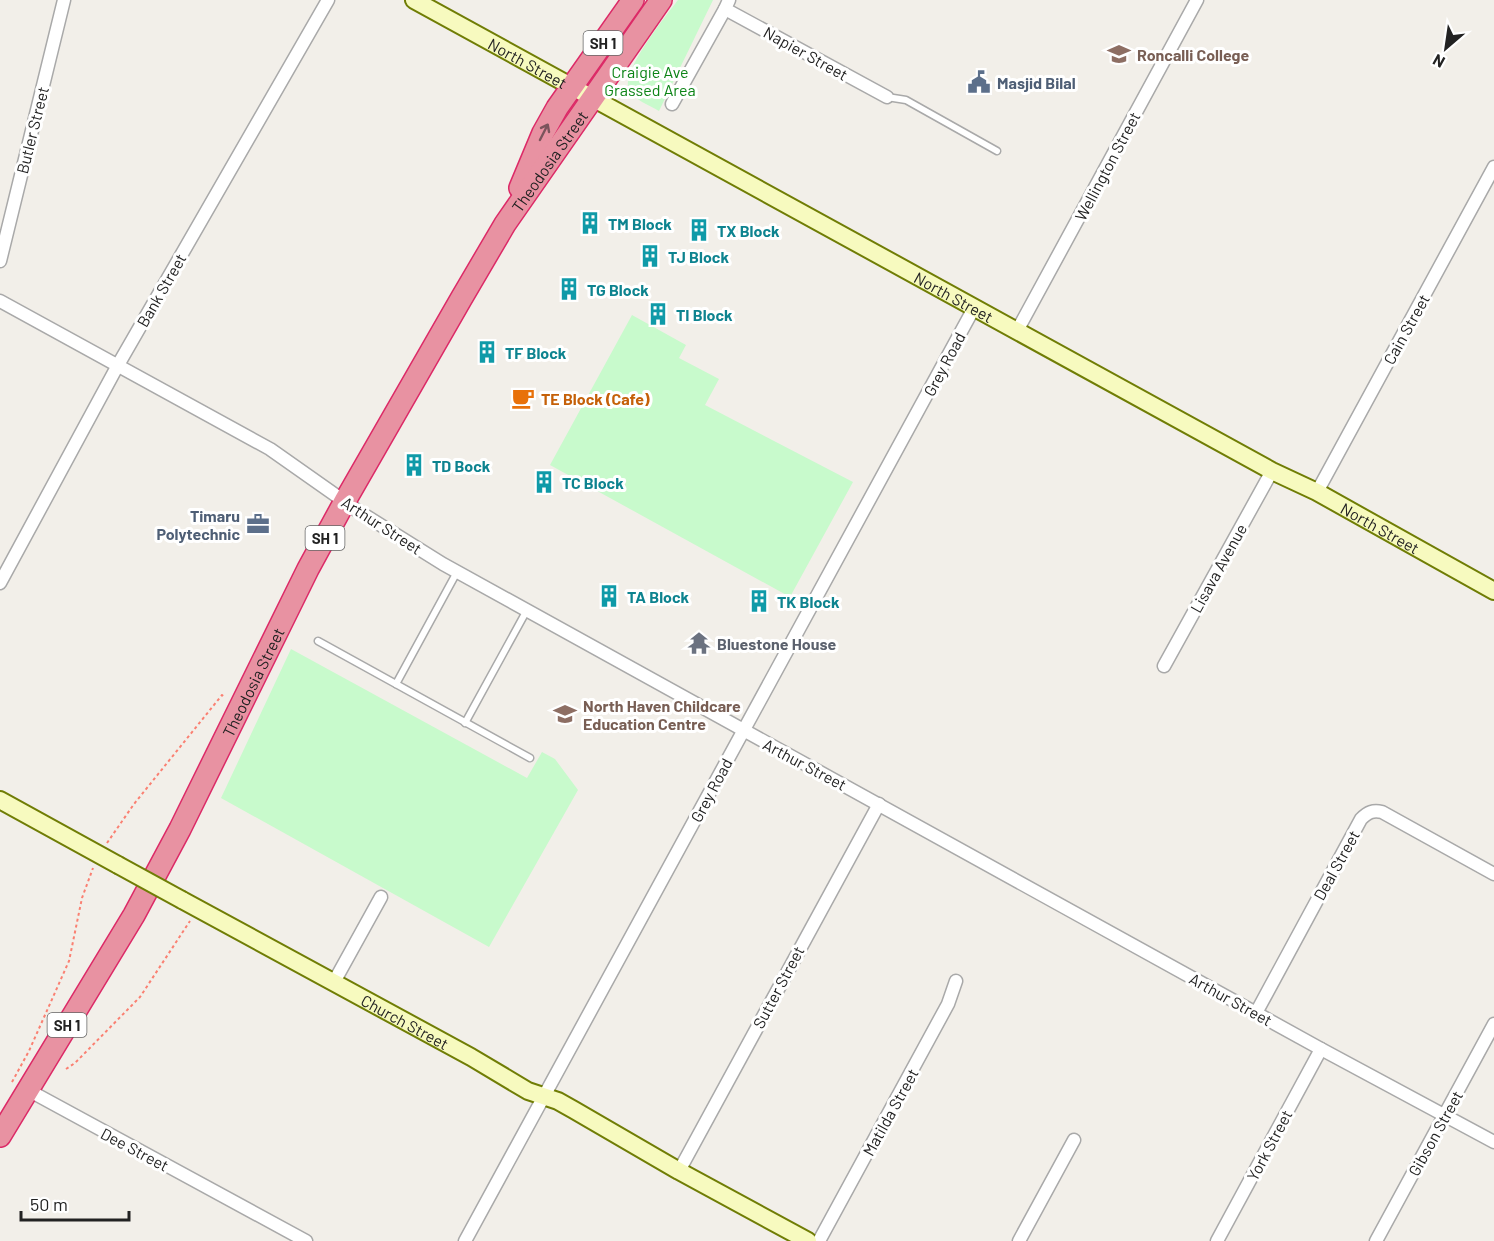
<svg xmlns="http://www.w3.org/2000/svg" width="1494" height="1241" font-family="Barlow,sans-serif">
  <rect width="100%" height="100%" fill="#f2efe9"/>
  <!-- park -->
  <g fill="#c8facc">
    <path d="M 678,0 L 713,0 L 659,111 C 649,105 634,100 629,89 C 621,71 666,16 678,0 Z"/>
    <path d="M 632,315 L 686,345 L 679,358 L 719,379 L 705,405 L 853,482 L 790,597 L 550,465 Z"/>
    <path d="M 291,649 L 527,778 L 542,752 L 555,759 L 578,790 L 489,947 L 221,798 Z"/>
  </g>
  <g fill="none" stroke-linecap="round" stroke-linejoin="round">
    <!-- lane casing -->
    <g stroke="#a9a9a9" stroke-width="9">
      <g id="lane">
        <path d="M 887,97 L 906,100 L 997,151"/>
        <path d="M 318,641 L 530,758"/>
        <path d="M 396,684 L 457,572"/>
        <path d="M 465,723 L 527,610"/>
      </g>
    </g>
    <!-- street casing -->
    <g stroke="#a9a9a9" stroke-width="15">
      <g id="street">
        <path d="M 729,0 L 725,9 L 887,97"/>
        <path d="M 672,104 L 725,9"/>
        <path d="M 0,261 L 64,0"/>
        <path d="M 0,301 L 270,449 L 358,511 L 443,564 L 1321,1049 L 1494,1142"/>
        <path d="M 1017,331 L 1197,0"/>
        <path d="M 1317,492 L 1494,167"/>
        <path d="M 0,583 L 118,365 L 328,0"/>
        <path d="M 1164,666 L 1272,471"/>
        <path d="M 334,982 L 381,897"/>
        <path d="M 1256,1013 L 1361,819 C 1368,812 1373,810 1382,812 L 1494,874"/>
        <path d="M 28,1090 L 306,1241"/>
        <path d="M 679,1171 L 879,804"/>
        <path d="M 465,1241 L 974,308"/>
        <path d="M 819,1241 L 948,1004 L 956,981"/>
        <path d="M 1019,1241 L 1074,1140"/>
        <path d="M 1217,1241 L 1321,1049"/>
        <path d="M 1376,1241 L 1494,1024"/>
      </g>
    </g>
    <!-- secondary casing -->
    <g stroke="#707d05" stroke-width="20">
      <g id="secondary">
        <path id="s1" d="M 414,0 L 1272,471 L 1317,492 L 1494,591"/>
        <path d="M 0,800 L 118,865"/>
        <path id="s2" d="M 182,900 L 471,1057 L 528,1091 L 558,1101 L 574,1110 L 679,1171 L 808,1241"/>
      </g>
    </g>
    <!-- highway casing -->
    <g stroke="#dc2a67" stroke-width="24">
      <g id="highway">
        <path d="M 520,188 L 543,133 L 557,108 L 633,0"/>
        <path id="s3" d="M 0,1136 L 134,915 L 180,829 L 308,569 L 345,501 L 461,299 L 505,224 L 661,0"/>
      </g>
    </g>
    <!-- path -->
    <g stroke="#fa8072" stroke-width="2" stroke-dasharray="3 3" stroke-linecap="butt">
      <path d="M 107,843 L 134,804 L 222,695 L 224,697"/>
      <path d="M 66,1069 L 75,1063 L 140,997 L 190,921"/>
      <path d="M 12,1082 L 29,1051 L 69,961 L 82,898 L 93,868"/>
    </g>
    <!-- lane -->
    <use href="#lane" stroke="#fff" stroke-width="6"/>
    <!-- street -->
    <use href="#street" stroke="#fff" stroke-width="12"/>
    <!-- secondary -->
    <use href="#secondary" stroke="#f7fabf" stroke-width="16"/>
    <!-- highway -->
    <use href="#highway" stroke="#e892a2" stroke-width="21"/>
    <!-- secondary-bridge casing -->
    <g stroke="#707d05" stroke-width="20" stroke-linecap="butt">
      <path id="secondary-bridge" d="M 118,865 L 182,900"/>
    </g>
    <!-- secondary-bridge -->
    <use href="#secondary-bridge" stroke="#f7fabf" stroke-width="16"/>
  </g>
  <!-- one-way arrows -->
  <defs><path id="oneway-shaft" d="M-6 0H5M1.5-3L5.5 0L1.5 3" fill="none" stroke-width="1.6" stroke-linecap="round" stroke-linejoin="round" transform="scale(1.5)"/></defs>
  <use stroke="#7b545c" href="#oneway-shaft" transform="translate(544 132) rotate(-63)"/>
  <!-- icons -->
  <defs>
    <g id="school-bare" transform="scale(1.8)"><path d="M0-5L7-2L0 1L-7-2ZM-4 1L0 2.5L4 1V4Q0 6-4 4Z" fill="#8d6e63" stroke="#fff" stroke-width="2.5" paint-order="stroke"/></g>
    <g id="civic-bare" transform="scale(1.8)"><path d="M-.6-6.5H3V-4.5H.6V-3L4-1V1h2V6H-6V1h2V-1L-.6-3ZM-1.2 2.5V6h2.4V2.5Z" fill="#5c6f8a" stroke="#fff" stroke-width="2.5" paint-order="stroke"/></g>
    <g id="building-bare" transform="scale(1.8)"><path d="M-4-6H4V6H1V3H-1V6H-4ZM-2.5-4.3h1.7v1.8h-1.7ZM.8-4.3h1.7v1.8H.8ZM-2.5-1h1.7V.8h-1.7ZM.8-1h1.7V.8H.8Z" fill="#0f9aa8" stroke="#fff" stroke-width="2.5" paint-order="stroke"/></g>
    <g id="cafe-bare" transform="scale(1.8)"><path d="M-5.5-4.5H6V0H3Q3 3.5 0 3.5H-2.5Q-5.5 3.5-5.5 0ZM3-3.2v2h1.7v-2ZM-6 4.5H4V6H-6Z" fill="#e8710a" stroke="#fff" stroke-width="2.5" paint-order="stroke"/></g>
    <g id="office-bare" transform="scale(1.8)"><path d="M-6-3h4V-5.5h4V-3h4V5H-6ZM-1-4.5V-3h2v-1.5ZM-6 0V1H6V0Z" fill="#5c6f8a" stroke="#fff" stroke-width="2.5" paint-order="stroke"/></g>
    <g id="temple-bare" transform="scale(1.8)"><path d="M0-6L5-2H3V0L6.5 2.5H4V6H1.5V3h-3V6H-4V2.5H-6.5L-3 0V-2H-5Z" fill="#6b7280" stroke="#fff" stroke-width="2.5" paint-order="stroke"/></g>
  </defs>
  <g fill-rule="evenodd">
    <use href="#school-bare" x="1119" y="54"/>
    <use href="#civic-bare" x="979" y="82"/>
    <use href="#building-bare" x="590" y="223"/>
    <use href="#building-bare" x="699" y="230"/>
    <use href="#building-bare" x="650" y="256"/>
    <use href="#building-bare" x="569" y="289"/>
    <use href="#building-bare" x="658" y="314"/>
    <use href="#building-bare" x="487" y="352"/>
    <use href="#cafe-bare" x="523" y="398"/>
    <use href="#building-bare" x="414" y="465"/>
    <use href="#building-bare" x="544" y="482"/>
    <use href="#office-bare" x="258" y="524"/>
    <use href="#building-bare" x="609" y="596"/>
    <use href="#building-bare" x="759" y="601"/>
    <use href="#temple-bare" x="699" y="643"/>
    <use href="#school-bare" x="565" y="714"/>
  </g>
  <g text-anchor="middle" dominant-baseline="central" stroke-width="6" stroke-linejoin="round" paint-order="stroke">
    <!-- shield labels -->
    <g fill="#fff" stroke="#646464" stroke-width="1.5">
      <rect x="583.5" y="31" width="39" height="24" rx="4.5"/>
      <rect x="305.5" y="526" width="39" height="24" rx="4.5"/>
      <rect x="47.5" y="1013" width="39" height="24" rx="4.5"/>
    </g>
    <g font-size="15" font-weight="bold" fill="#222">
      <text x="603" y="43">SH 1</text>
      <text x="325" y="538">SH 1</text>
      <text x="67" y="1025">SH 1</text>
    </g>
    <!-- street labels -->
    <g font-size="16" fill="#222" stroke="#fff">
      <text transform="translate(806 53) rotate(29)">Napier Street</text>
      <text stroke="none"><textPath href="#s1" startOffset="130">North Street</textPath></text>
      <text transform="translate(32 130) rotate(-76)">Butler Street</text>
      <text stroke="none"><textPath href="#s3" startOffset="1120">Theodosia Street</textPath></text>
      <text transform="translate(1107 166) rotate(-62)">Wellington Street</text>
      <text transform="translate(161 290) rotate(-60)">Bank Street</text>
      <text stroke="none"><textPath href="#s1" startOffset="616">North Street</textPath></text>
      <text transform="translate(1406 329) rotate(-61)">Cain Street</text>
      <text transform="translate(944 364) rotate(-62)">Grey Road</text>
      <text transform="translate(382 525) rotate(33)">Arthur Street</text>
      <text stroke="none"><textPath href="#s1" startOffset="1101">North Street</textPath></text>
      <text transform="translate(1218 568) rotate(-61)">Lisava Avenue</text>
      <text stroke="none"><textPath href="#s3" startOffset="520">Theodosia Street</textPath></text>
      <text transform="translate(805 764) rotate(28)">Arthur Street</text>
      <text transform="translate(711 790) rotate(-62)">Grey Road</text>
      <text transform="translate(1336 865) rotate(-61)">Deal Street</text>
      <text transform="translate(778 987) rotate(-62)">Sutter Street</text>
      <text transform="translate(1231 999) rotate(29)">Arthur Street</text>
      <text stroke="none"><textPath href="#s2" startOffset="254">Church Street</textPath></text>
      <text transform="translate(890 1112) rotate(-61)">Matilda Street</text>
      <text transform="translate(1435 1133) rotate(-61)">Gibson Street</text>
      <text transform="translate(1269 1145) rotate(-62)">York Street</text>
      <text transform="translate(135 1149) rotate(28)">Dee Street</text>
    </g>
    <!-- education labels -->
    <g font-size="16" font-weight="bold" fill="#785e54" stroke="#fff" text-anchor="start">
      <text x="1137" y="54">Roncalli College</text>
      <text x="583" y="705">North Haven Childcare<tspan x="583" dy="18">Education Centre</tspan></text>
    </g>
    <!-- park labels -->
    <g font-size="16" fill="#0c8416" stroke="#fff">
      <text x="650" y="71">Craigie Ave<tspan x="650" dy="18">Grassed Area</tspan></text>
    </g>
    <!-- service labels -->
    <g font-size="16" font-weight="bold" fill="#4e5e75" stroke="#fff" text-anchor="start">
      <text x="997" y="82">Masjid Bilal</text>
      <text x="240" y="515" text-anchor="end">Timaru<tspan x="240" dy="18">Polytechnic</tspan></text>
    </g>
    <!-- culture labels -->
    <g font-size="16" font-weight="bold" fill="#0d838f" stroke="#fff" text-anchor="start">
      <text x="608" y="223">TM Block</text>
      <text x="717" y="230">TX Block</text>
      <text x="668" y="256">TJ Block</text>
      <text x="587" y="289">TG Block</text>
      <text x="676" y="314">TI Block</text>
      <text x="505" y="352">TF Block</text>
      <text x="432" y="465">TD Bock</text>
      <text x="562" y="482">TC Block</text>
      <text x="627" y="596">TA Block</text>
      <text x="777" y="601">TK Block</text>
    </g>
    <!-- food labels -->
    <g font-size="16" font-weight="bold" fill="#c56008" stroke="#fff" text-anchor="start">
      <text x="541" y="398">TE Block (Cafe)</text>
    </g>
    <!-- worship labels -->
    <g font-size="16" font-weight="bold" fill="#5b616d" stroke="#fff" text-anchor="start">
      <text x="717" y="643">Bluestone House</text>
    </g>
  </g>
  <!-- north arrow -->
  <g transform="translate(1446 48) rotate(209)" stroke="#ffffff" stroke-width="4.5" paint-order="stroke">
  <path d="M0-4.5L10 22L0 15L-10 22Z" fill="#222222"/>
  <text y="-9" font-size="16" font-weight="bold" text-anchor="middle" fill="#222222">N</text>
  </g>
  <!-- scale -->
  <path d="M21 1211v9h108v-9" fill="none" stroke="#222222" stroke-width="3"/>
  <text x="30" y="1211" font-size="18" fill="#222222" stroke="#ffffff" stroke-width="4.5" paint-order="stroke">50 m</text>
</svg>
